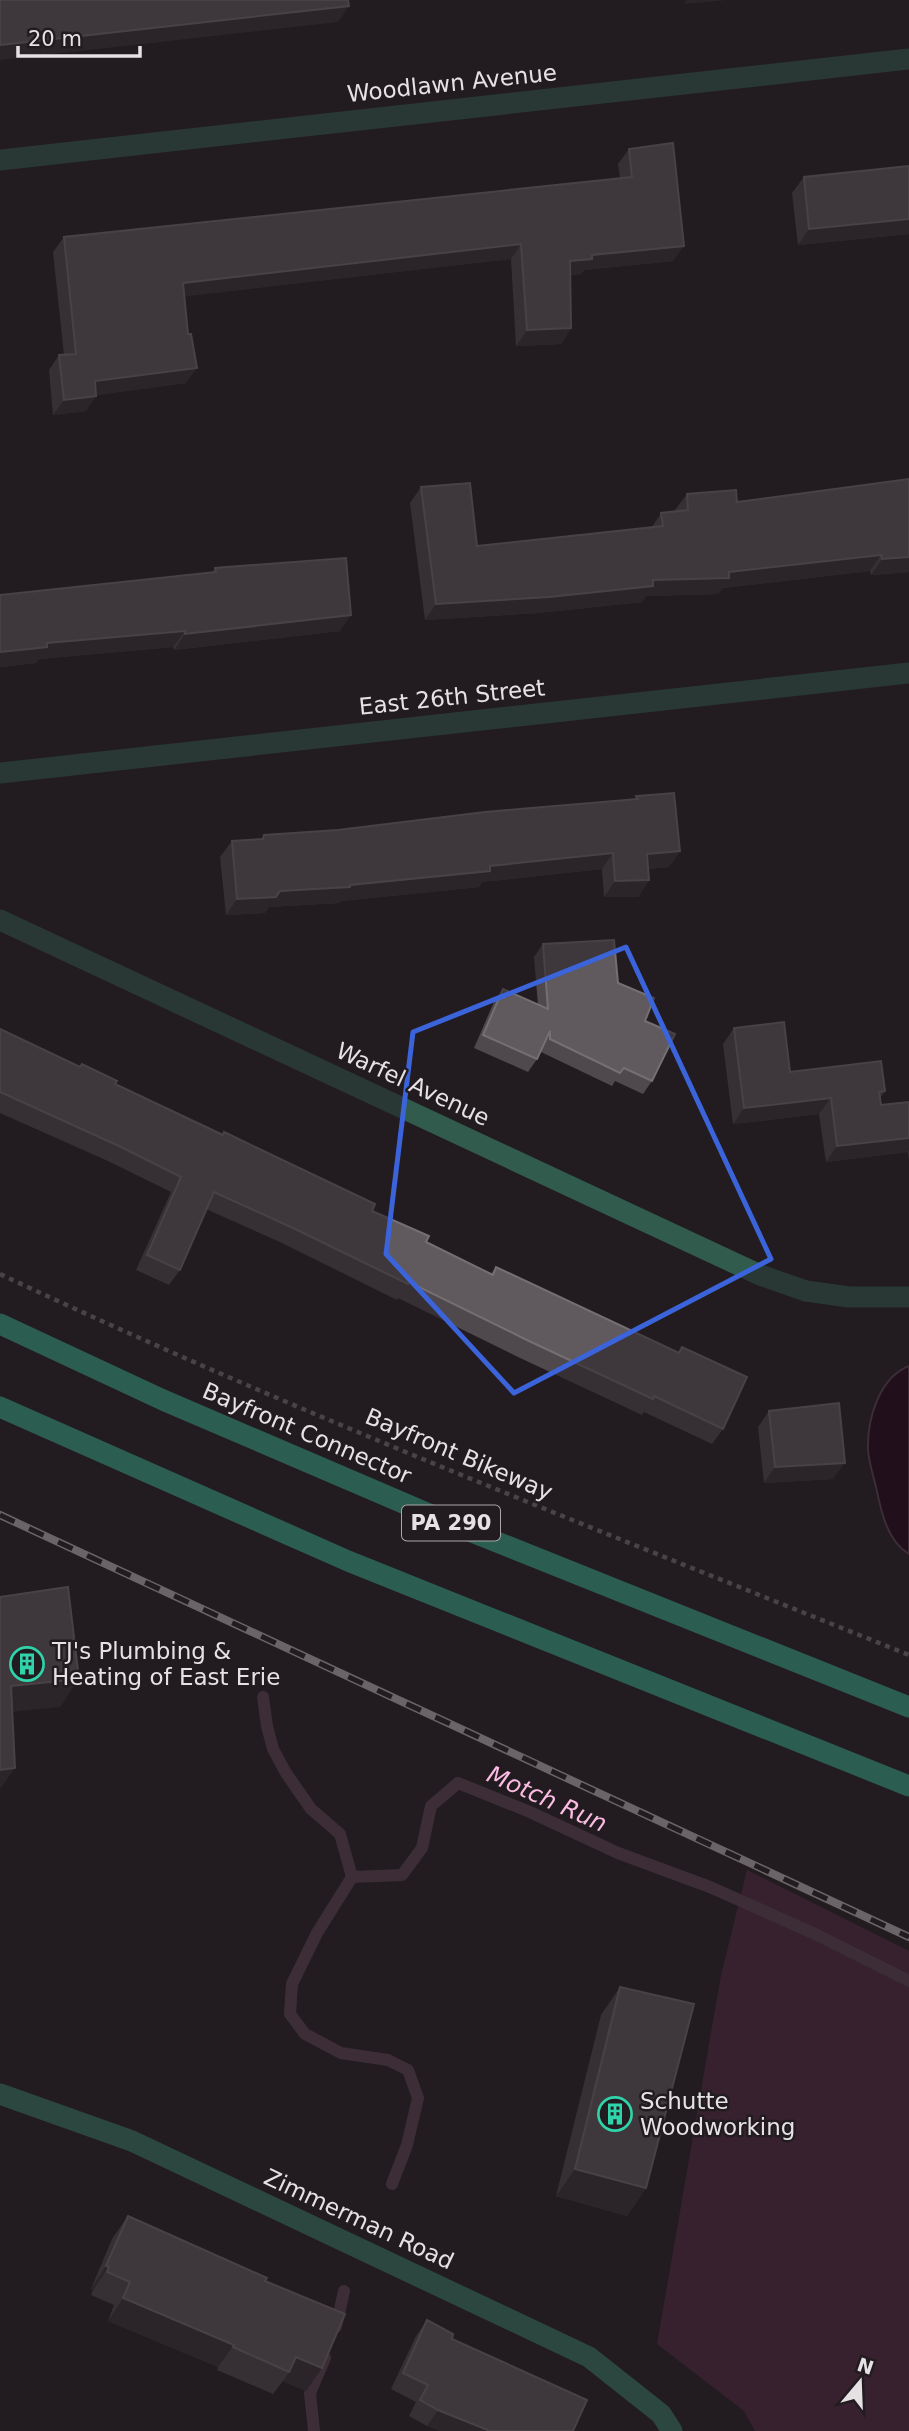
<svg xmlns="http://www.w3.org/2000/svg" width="909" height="2431" font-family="'DejaVu Sans',sans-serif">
  <rect width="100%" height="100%" fill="#221c20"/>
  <!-- green -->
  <path fill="#502842" d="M 747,1870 L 909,1951 L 909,2431 L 755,2431 L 744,2411 L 657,2344 L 721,1975 Z"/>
  <!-- water -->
  <path fill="#1f0015" stroke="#5b4453" stroke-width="2" d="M 909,1366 L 909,1554 C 887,1541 881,1511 876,1487 C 873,1475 869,1462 868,1450 C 867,1419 879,1378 909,1366 Z"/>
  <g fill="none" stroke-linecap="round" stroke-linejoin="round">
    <!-- stream -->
    <g stroke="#5b4453" stroke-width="12">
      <path d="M 263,1697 L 267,1726 L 273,1749 L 286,1773 L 311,1809 L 340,1834 L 352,1877"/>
      <path d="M 352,1877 L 402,1875 L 422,1848 L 431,1806 L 458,1783 L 530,1812 L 618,1853 L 710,1887 L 815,1934 L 909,1981"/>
      <path d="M 352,1877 L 317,1933 L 292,1984 L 290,2014 L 305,2034 L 341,2053 L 388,2060 L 408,2070 L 418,2098 L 407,2145 L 392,2184"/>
      <path d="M 336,2327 L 344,2291"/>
      <path d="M 314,2431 L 310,2393 L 325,2358"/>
    </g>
    <!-- path -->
    <path stroke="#787376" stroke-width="4.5" stroke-dasharray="5 5" stroke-linecap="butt" d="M 0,1274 C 297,1414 604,1532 909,1655"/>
    <!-- street -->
    <g stroke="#315b4d" stroke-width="21">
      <path d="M 0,160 L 909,59"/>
      <path d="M 0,773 L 909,673"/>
      <path d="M 0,920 L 760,1275 L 806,1291 L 849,1297 L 909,1297"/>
    </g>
    <!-- secondary -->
    <path stroke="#367d67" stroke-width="21" d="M 0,2094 L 132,2141 L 589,2357 L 661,2414 L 672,2431"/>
    <!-- highway -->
    <g stroke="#37af8d" stroke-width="21">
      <path d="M 0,1324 L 163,1400 L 452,1524 L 909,1707"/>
      <path d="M 0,1407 L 348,1561 L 909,1786"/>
    </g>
    <!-- rail casing -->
    <g stroke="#c0bbbe" stroke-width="8">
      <path id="rail" d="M 0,1515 L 909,1937"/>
    </g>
    <!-- rail -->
    <use href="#rail" stroke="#221c20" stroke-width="5" stroke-dasharray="16" stroke-linecap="butt"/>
  </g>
  <!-- wall -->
  <g fill="#4f494d">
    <path d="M 629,149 L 673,261 L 584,270 L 581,274 L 570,275 L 571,328 L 561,344 L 516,346 L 511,259 L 184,296 L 186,383 L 96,395 L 86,411 L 53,415 L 49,370 L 59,355 L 64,355 L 53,252 L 64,237 L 620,178 L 618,164 Z"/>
    <path d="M 909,166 L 909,234 L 798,245 L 792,193 L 804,177 Z"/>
    <path d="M 909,479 L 909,572 L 871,575 L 870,571 L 723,588 L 718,594 L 646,596 L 642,602 L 538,613 L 425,620 L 410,503 L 421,487 L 477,546 L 652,527 L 661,513 L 676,512 L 675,510 L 687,494 L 737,502 Z"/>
    <path d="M 215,568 L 340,631 L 174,650 L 173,647 L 39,659 L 36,663 L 0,667 L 212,573 Z"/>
    <path d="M 636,796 L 680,851 L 669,867 L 648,869 L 649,880 L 638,897 L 604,897 L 602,869 L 482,882 L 479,887 L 341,901 L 339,903 L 269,907 L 265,913 L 226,915 L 220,857 L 232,841 L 261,840 L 264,835 L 338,830 L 634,800 Z"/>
    <path d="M 543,944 L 618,983 L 645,1021 L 652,1081 L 643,1094 L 615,1081 L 612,1086 L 541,1052 L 541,1050 L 537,1059 L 528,1072 L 474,1048 L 494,1002 L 503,989 L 538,1005 L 534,957 Z"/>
    <path d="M 734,1028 L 790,1072 L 885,1091 L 880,1098 L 881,1105 L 909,1102 L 909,1161 L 908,1152 L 826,1162 L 819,1114 L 733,1124 L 723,1044 Z"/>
    <path d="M 0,1029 L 372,1211 L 426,1242 L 491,1274 L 496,1267 L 678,1353 L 682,1347 L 723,1429 L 712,1444 L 644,1412 L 642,1415 L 518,1357 L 398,1298 L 397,1300 L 282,1243 L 206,1209 L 180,1270 L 169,1285 L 136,1270 L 171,1192 L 108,1161 L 0,1113 Z"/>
    <path d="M 769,1411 L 833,1479 L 764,1483 L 758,1427 Z"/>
    <path d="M 620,1987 L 646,2188 L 627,2216 L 556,2196 L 601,2015 Z"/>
    <path d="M 128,2216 L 265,2281 L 322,2368 L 306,2391 L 283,2381 L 273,2394 L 217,2370 L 218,2367 L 108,2321 L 114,2305 L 91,2295 L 93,2290 L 91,2289 L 112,2239 Z"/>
    <path d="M 427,2320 L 452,2339 L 573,2431 L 427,2426 L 409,2416 L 416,2402 L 391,2389 L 416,2336 Z"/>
  </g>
  <!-- shaded-wall -->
  <g fill="#363034">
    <path d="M 686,0 L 727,0 L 684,4 Z"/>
    <path d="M 349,6 L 338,22 L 0,60 L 0,45 Z"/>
    <path d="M 909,219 L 909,234 L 798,245 L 809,229 Z"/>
    <path d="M 521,244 L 511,259 L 172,298 L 183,283 Z"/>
    <path d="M 684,246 L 673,261 L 584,270 L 581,274 L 559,276 L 570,261 L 592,255 Z"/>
    <path d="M 571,328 L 561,344 L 516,346 L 527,330 Z"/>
    <path d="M 197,368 L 186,383 L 84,397 L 95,381 Z"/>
    <path d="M 96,396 L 86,411 L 53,415 L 64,400 Z"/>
    <path d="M 881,555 L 870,571 L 723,588 L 718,594 L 646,596 L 642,602 L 538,613 L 425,620 L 436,604 Z"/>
    <path d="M 909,557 L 909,572 L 871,575 L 882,559 Z"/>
    <path d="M 351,615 L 340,631 L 174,650 L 185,634 Z"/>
    <path d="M 185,631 L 173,647 L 39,659 L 36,663 L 0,667 L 0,652 L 47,643 Z"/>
    <path d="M 680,851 L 669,867 L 635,870 L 647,854 Z"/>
    <path d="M 613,853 L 602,869 L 482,882 L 479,887 L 341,901 L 339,903 L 269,907 L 265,913 L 226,915 L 237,899 L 280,891 L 350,885 L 490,866 Z"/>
    <path d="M 649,880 L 638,897 L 604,897 L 615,881 Z"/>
    <path d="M 831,1098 L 819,1114 L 733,1124 L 744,1108 Z"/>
    <path d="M 909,1138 L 909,1151 L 908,1152 L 826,1162 L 837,1146 Z"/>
    <path d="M 845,1463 L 833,1479 L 764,1483 L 775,1467 Z"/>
    <path d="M 79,1679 L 60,1707 L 0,1713 L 11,1686 Z"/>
    <path d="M 15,1768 L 0,1789 L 0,1770 Z"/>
    <path d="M 575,2169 L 646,2188 L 627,2216 L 556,2196 Z"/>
    <path d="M 106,2266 L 109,2267 L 93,2290 L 91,2289 Z"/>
    <path d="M 123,2298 L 234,2345 L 218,2367 L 108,2321 Z"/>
    <path d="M 296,2357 L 322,2368 L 306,2391 L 283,2381 L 289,2372 Z"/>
    <path d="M 438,2410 L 490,2431 L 440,2431 L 427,2426 Z"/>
  </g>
  <!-- building -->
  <g fill="#605a5e" stroke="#756f73" stroke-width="2">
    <path d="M 0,0 L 348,0 L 349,6 L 0,45 Z"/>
    <path d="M 673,143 L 684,246 L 592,255 L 592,259 L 570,261 L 571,328 L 527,330 L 521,244 L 183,283 L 188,334 L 191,334 L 197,368 L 95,381 L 96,396 L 64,400 L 59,355 L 76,354 L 64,237 L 632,177 L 629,149 Z"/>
    <path d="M 909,166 L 909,219 L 809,229 L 804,177 Z"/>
    <path d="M 909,479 L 909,557 L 882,559 L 881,555 L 729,572 L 729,578 L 653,580 L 653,586 L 549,597 L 436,604 L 421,487 L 470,483 L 477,546 L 663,526 L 661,513 L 688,510 L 687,494 L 736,490 L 737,502 Z"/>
    <path d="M 346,558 L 351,615 L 185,634 L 185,631 L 47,643 L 47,647 L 0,652 L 0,595 L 216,572 L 215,568 Z"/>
    <path d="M 674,793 L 680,851 L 647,854 L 649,880 L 615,881 L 613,853 L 490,866 L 490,871 L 350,885 L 350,887 L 280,891 L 276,897 L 237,899 L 232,841 L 263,839 L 264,835 L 338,830 L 485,812 L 638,799 L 636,796 Z"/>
    <path d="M 614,940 L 618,983 L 654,998 L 645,1021 L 675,1034 L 652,1081 L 624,1068 L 620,1073 L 550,1039 L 550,1031 L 537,1059 L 483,1035 L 503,989 L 548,1009 L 543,944 Z"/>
    <path d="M 784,1022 L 790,1072 L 881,1061 L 885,1091 L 879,1092 L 881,1105 L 909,1102 L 909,1138 L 837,1146 L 831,1098 L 744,1108 L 734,1028 Z"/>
    <path d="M 0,1029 L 80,1067 L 82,1064 L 117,1081 L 115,1084 L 223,1135 L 224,1132 L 375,1204 L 372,1211 L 429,1236 L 426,1242 L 493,1275 L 496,1267 L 679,1353 L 682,1347 L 747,1377 L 723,1429 L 654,1396 L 653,1399 L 529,1341 L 409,1282 L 408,1284 L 293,1228 L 214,1192 L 180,1270 L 147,1255 L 181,1177 L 119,1146 L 0,1092 Z"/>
    <path d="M 839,1403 L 845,1463 L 775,1467 L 769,1411 Z"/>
    <path d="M 68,1587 L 79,1679 L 11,1686 L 15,1768 L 0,1770 L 0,1597 Z"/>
    <path d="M 620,1987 L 694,2004 L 646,2188 L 575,2169 Z"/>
    <path d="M 128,2216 L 267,2278 L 265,2281 L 345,2314 L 322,2368 L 296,2357 L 289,2372 L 233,2347 L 234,2345 L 123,2298 L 130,2282 L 107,2272 L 109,2267 L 106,2266 Z"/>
    <path d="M 427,2320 L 453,2334 L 452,2339 L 587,2400 L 573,2431 L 490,2431 L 438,2410 L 420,2400 L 428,2385 L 403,2373 Z"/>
  </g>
  <!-- marked area -->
  <path d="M0 0H909V2431H0ZM 626,947 L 771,1259 L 514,1393 L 386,1254 L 413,1032 Z" fill="#221c20" fill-opacity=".55" fill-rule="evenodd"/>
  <path fill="none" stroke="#3b64da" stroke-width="5" stroke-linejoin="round" d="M 626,947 L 771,1259 L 514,1393 L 386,1254 L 413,1032 Z"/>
  <!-- icons -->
  <defs>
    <g id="building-ring" transform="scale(1.75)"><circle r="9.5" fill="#221c20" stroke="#2fd4aa" stroke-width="1.5"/><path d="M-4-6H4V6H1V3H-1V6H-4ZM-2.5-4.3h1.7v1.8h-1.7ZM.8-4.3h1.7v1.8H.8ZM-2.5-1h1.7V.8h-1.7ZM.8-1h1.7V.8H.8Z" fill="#2fd4aa"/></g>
  </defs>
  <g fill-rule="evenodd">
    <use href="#building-ring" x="27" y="1664"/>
    <use href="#building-ring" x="615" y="2114"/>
  </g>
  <g text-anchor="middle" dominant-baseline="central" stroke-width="5" stroke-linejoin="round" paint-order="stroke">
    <!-- shield labels -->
    <rect fill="#221c20" stroke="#aba7a9" stroke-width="2" x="402" y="1505.5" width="98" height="35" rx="5"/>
    <g font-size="21" font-weight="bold" fill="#e6e2e4">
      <text x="451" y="1523">PA 290</text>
    </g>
    <!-- street labels -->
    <g font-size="23" fill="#e6e2e4" stroke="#221c20">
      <text transform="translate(452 83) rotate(-6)">Woodlawn Avenue</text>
      <text transform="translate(452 697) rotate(-6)">East 26th Street</text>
      <text transform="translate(413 1084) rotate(25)">Warfel Avenue</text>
      <text transform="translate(307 1433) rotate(23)">Bayfront Connector</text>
      <text transform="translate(459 1454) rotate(23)">Bayfront Bikeway</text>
      <text transform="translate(359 2219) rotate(25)">Zimmerman Road</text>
    </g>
    <!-- poi labels -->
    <g font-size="23" fill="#e6e2e4" stroke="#221c20" text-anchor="start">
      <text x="52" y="1651">TJ's Plumbing &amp;<tspan x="52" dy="26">Heating of East Erie</tspan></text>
      <text x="640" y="2101">Schutte<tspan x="640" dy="26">Woodworking</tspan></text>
    </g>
    <!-- water labels -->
    <g font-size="24" font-style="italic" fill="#fbbbe2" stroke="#221c20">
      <text transform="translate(547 1799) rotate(24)">Motch Run</text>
    </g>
  </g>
  <!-- north arrow -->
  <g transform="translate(860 2382) rotate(19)" stroke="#221c20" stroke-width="5" paint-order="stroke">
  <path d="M0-5L12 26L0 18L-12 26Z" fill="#e6e2e4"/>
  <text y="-10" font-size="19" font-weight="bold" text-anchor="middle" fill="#e6e2e4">N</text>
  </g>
  <!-- scale -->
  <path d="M18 46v10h122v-10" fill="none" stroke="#e6e2e4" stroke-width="3.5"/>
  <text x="28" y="46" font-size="21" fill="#e6e2e4" stroke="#221c20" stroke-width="5" paint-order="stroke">20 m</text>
</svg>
